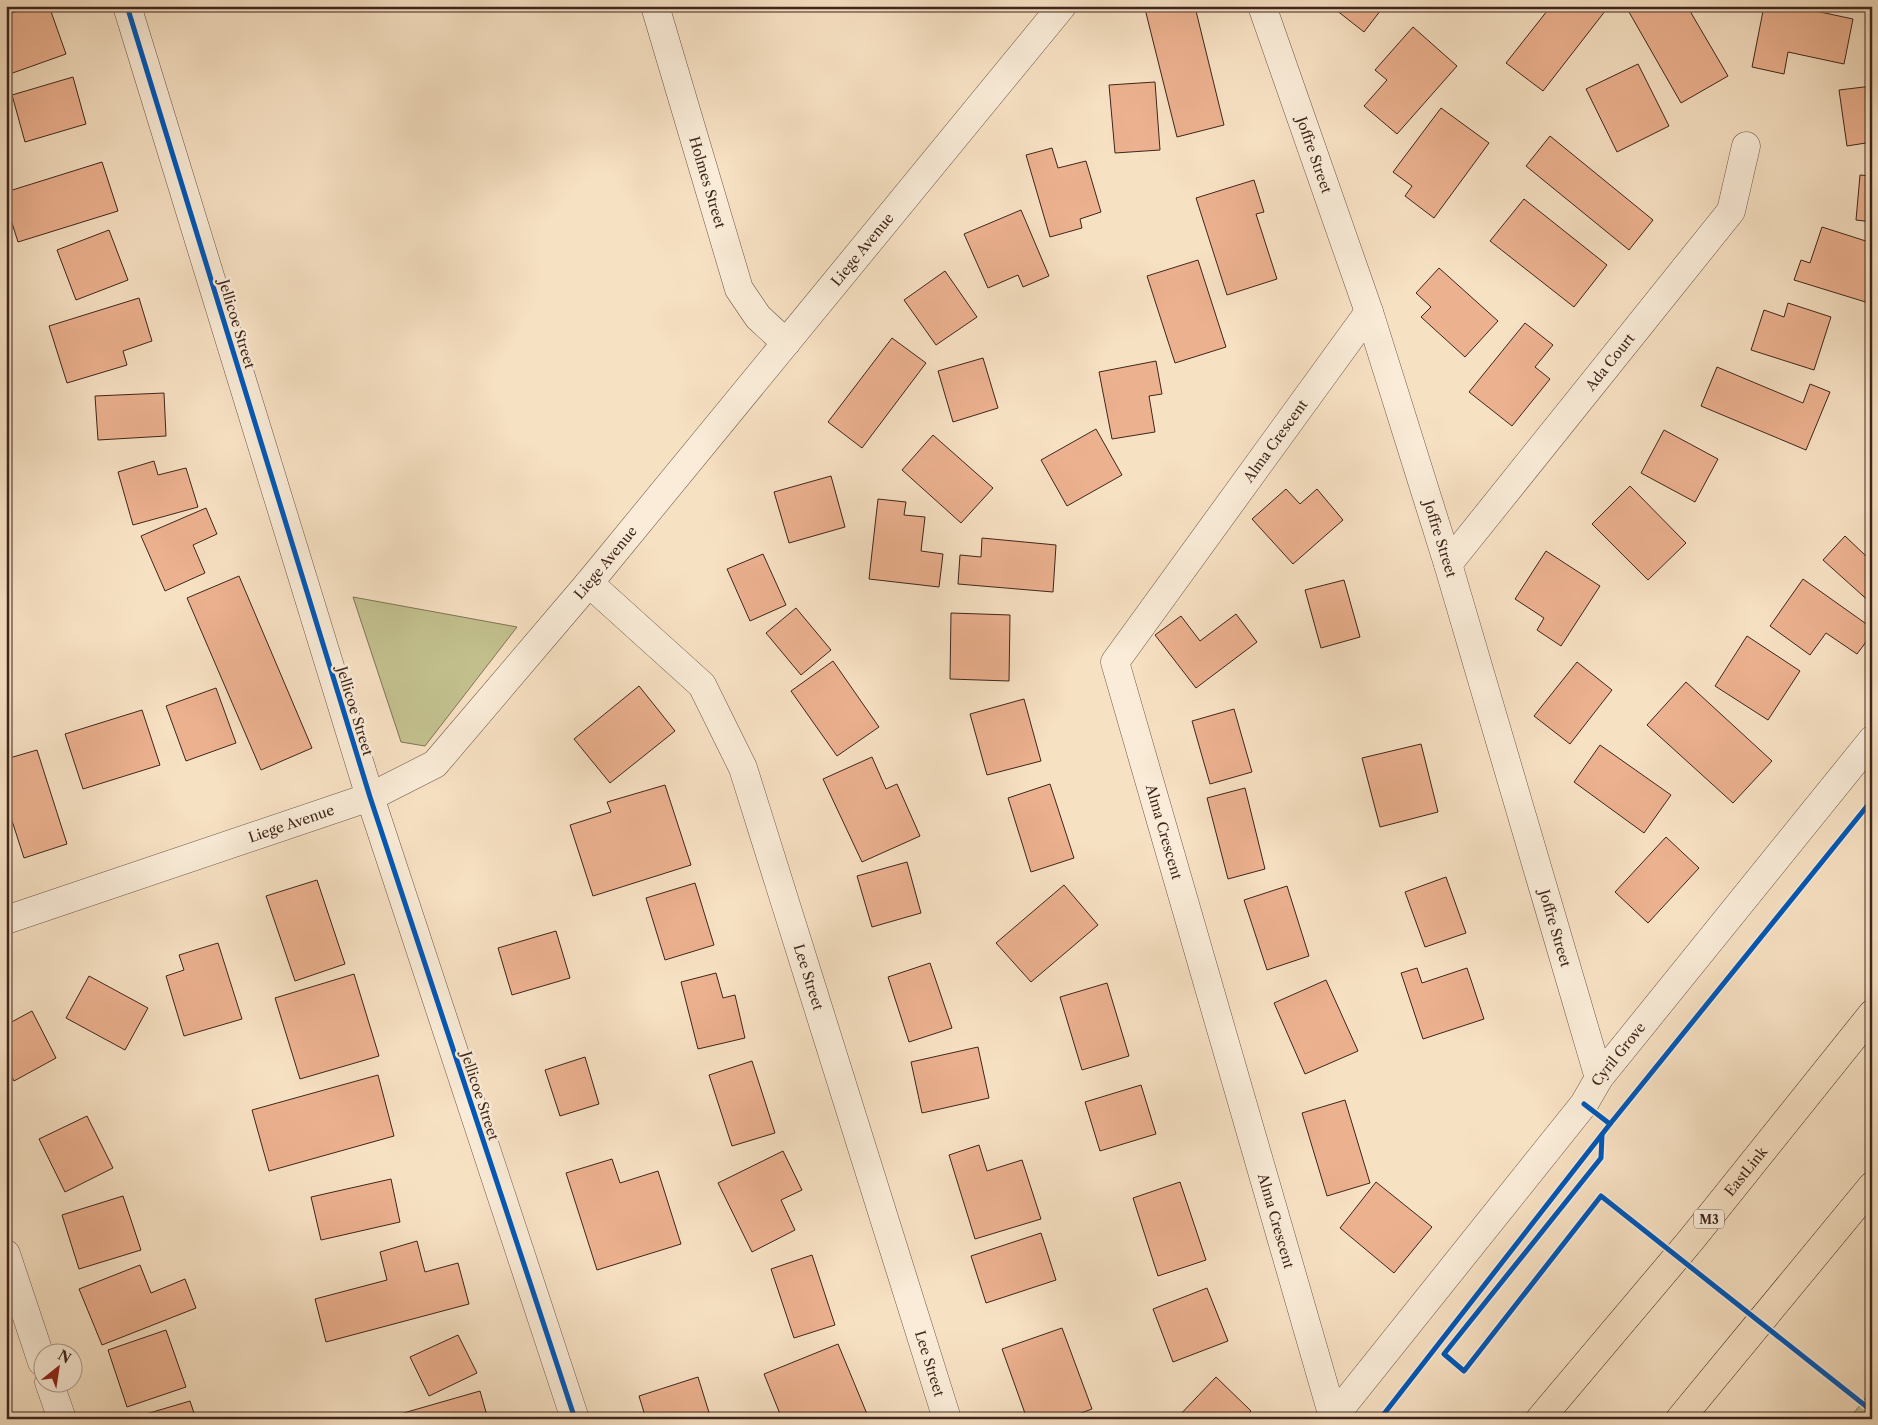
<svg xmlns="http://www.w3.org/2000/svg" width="1878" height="1425" font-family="'Libre Caslon Text',serif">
  <rect width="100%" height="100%" fill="#f7e1c3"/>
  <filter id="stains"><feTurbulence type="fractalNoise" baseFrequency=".004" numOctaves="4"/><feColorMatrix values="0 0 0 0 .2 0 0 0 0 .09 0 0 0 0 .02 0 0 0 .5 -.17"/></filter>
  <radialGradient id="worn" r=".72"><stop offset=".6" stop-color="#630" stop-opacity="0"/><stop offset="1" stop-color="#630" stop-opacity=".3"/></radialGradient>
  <!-- green -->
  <g fill="#c3c18f" stroke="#817356">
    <path d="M 353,597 L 517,627 L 425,746 L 401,742 Z"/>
    <path d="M 1872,1390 L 1872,1419 L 1849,1419 Z"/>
  </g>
  <!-- building -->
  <g fill="#ecb18f" stroke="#3f251c">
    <path d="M 32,6 L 49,6 L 66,54 L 7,75 L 6,15 Z"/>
    <path d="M 1154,6 L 1201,6 L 1202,10 L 1196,11 L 1224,125 L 1177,137 L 1145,9 Z"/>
    <path d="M 1331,6 L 1384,6 L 1364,32 Z"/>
    <path d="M 1551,6 L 1609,6 L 1543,91 L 1506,63 Z"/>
    <path d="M 1638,6 L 1687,6 L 1728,76 L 1681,103 L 1629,12 Z"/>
    <path d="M 1764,6 L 1792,6 L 1853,19 L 1844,64 L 1788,52 L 1784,74 L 1752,67 Z"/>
    <path d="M 1413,27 L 1457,66 L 1397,134 L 1364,106 L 1387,80 L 1375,70 Z"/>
    <path d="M 1638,64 L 1669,126 L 1617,152 L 1586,89 Z"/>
    <path d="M 73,77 L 86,124 L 25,142 L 12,95 Z"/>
    <path d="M 1155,82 L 1160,150 L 1115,153 L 1109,85 Z"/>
    <path d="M 1872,86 L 1872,142 L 1847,146 L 1839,90 Z"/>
    <path d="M 1441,108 L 1489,143 L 1434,218 L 1405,196 L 1412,186 L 1393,172 Z"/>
    <path d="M 1550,136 L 1653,220 L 1629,250 L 1526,166 Z"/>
    <path d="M 1052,148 L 1058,168 L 1086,161 L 1101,212 L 1080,219 L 1082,228 L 1050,237 L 1026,155 Z"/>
    <path d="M 102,162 L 118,211 L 18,242 L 6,204 L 6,192 Z"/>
    <path d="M 1860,175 L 1872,176 L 1872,222 L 1856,220 Z"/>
    <path d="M 1254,180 L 1264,212 L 1256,214 L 1277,279 L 1227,295 L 1196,198 Z"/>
    <path d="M 1524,199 L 1607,265 L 1574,307 L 1490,241 Z"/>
    <path d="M 1021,210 L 1049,276 L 1023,287 L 1018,275 L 988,288 L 964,234 Z"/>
    <path d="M 1822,227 L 1872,243 L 1872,304 L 1794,280 L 1801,260 L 1810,263 Z"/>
    <path d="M 109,230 L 128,280 L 76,300 L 57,250 Z"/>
    <path d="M 1198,260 L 1226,347 L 1175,363 L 1147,276 Z"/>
    <path d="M 1439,268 L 1498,321 L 1465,357 L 1421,317 L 1431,307 L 1416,293 Z"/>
    <path d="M 945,271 L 977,317 L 936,345 L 904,300 Z"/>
    <path d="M 139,298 L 152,341 L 123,351 L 127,365 L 67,383 L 49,326 Z"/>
    <path d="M 1788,303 L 1831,317 L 1814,370 L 1751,350 L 1764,310 L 1784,317 Z"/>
    <path d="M 1525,323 L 1553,345 L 1535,367 L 1550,379 L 1512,426 L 1469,392 Z"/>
    <path d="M 892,338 L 926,363 L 862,448 L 828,422 Z"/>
    <path d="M 983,358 L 998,408 L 953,422 L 938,371 Z"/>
    <path d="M 1156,361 L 1162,394 L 1149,396 L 1155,432 L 1112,439 L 1099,372 Z"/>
    <path d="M 1717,367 L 1803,403 L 1810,384 L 1830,392 L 1806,450 L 1701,406 Z"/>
    <path d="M 164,393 L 166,436 L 98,440 L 95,396 Z"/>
    <path d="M 1096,429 L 1122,475 L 1067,506 L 1041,460 Z"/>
    <path d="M 1664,430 L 1718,459 L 1695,502 L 1641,473 Z"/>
    <path d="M 933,435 L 993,488 L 961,523 L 902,470 Z"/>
    <path d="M 154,461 L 158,475 L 186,468 L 198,507 L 133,525 L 118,472 Z"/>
    <path d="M 831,476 L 845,527 L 789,543 L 774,492 Z"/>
    <path d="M 1630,486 L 1686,543 L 1648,580 L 1592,524 Z"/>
    <path d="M 1286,489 L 1300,504 L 1317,489 L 1343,520 L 1293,564 L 1252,519 Z"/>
    <path d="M 878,499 L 906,502 L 904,515 L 925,517 L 921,551 L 943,554 L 939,587 L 869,579 Z"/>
    <path d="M 206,508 L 217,534 L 193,545 L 205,573 L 165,591 L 141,536 Z"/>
    <path d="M 1845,536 L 1866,556 L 1872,550 L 1872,604 L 1823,560 Z"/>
    <path d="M 982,538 L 1056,545 L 1053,592 L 958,584 L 960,555 L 981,557 Z"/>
    <path d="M 1546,551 L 1600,586 L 1561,646 L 1537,630 L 1544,618 L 1515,599 Z"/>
    <path d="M 763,554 L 786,605 L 750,621 L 727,569 Z"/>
    <path d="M 239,576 L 312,748 L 261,770 L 187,598 Z"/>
    <path d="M 1803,579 L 1872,628 L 1872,634 L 1857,654 L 1826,633 L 1810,655 L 1770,626 Z"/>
    <path d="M 1344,580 L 1360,637 L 1321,648 L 1305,590 Z"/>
    <path d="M 796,608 L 831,650 L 801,675 L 766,633 Z"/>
    <path d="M 951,613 L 1010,615 L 1009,681 L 950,679 Z"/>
    <path d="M 1236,614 L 1257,642 L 1196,688 L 1155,635 L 1181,616 L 1200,641 Z"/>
    <path d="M 1747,636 L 1800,671 L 1768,720 L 1715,686 Z"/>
    <path d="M 833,661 L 879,727 L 837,756 L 791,691 Z"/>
    <path d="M 1577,662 L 1612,690 L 1570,744 L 1534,716 Z"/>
    <path d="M 1686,682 L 1772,761 L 1733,803 L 1647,725 Z"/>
    <path d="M 639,686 L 675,731 L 610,783 L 574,739 Z"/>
    <path d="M 216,688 L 236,743 L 186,761 L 166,706 Z"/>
    <path d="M 1024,699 L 1041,761 L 987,775 L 970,714 Z"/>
    <path d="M 1234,709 L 1252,772 L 1210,784 L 1192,721 Z"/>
    <path d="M 142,710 L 160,765 L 83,789 L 65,734 Z"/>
    <path d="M 1421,744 L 1438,812 L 1380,827 L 1362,758 Z"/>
    <path d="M 1600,745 L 1671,795 L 1644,833 L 1574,782 Z"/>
    <path d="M 37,750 L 67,844 L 24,858 L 6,802 L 6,759 Z"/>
    <path d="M 872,757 L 886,789 L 897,784 L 920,836 L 862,862 L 823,779 Z"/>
    <path d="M 1050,784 L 1074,858 L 1031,872 L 1008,798 Z"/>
    <path d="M 665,785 L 691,865 L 593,896 L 570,825 L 611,812 L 607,802 Z"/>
    <path d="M 1245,788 L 1265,869 L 1228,879 L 1207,798 Z"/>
    <path d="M 1666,837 L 1699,868 L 1648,923 L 1615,892 Z"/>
    <path d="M 907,862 L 921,913 L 872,927 L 857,876 Z"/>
    <path d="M 1446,877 L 1466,933 L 1425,947 L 1405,892 Z"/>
    <path d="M 317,880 L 345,964 L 295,981 L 266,896 Z"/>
    <path d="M 695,883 L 714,945 L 665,960 L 646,898 Z"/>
    <path d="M 1064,885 L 1098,925 L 1031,982 L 996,943 Z"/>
    <path d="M 1287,886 L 1309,956 L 1267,970 L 1244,900 Z"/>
    <path d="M 556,931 L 570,978 L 512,995 L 498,948 Z"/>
    <path d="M 218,943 L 242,1019 L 184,1036 L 166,976 L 184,970 L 179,955 Z"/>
    <path d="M 930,963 L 952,1028 L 909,1042 L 888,977 Z"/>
    <path d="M 1417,968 L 1422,983 L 1467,968 L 1484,1019 L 1423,1039 L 1401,973 Z"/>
    <path d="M 716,973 L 723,998 L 735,995 L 745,1038 L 698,1049 L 681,982 Z"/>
    <path d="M 354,974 L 379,1056 L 300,1079 L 275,998 Z"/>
    <path d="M 89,976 L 148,1008 L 125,1050 L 66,1018 Z"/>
    <path d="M 1326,980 L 1358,1051 L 1305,1074 L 1274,1003 Z"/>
    <path d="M 1107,983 L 1129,1056 L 1082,1070 L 1060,997 Z"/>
    <path d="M 32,1011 L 56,1058 L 14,1081 L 6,1066 L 6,1025 Z"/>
    <path d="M 978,1047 L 989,1098 L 922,1113 L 911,1062 Z"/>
    <path d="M 585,1057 L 599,1104 L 560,1116 L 545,1070 Z"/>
    <path d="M 752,1061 L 775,1133 L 732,1146 L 709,1075 Z"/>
    <path d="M 378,1075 L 394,1136 L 269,1171 L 252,1110 Z"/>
    <path d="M 1141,1085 L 1156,1134 L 1100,1151 L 1085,1102 Z"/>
    <path d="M 1345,1100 L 1370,1183 L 1327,1196 L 1302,1113 Z"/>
    <path d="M 87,1116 L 113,1168 L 65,1192 L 39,1139 Z"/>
    <path d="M 979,1145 L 987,1171 L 1022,1160 L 1041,1219 L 975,1239 L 949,1155 Z"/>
    <path d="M 783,1151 L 802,1190 L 781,1200 L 795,1230 L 752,1252 L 718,1183 Z"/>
    <path d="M 612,1159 L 620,1183 L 658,1171 L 681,1244 L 597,1270 L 566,1173 Z"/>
    <path d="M 391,1179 L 400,1222 L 321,1240 L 311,1197 Z"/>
    <path d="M 1180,1182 L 1206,1260 L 1158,1276 L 1133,1198 Z"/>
    <path d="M 1376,1182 L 1432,1227 L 1394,1273 L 1340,1228 Z"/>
    <path d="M 123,1196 L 141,1250 L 79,1269 L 62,1215 Z"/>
    <path d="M 1041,1233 L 1056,1280 L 986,1303 L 971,1256 Z"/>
    <path d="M 417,1241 L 425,1272 L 458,1263 L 469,1304 L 326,1342 L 315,1299 L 387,1280 L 380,1252 Z"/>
    <path d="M 812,1255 L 835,1325 L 794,1338 L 771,1269 Z"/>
    <path d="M 140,1265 L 151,1293 L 185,1279 L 196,1308 L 102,1345 L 79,1289 Z"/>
    <path d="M 1207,1288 L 1228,1341 L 1173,1362 L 1153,1309 Z"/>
    <path d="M 1062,1328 L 1092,1409 L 1065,1419 L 1027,1419 L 1002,1349 Z"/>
    <path d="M 166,1330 L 186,1387 L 127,1407 L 108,1350 Z"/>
    <path d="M 458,1335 L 477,1373 L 429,1396 L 410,1357 Z"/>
    <path d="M 838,1344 L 867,1414 L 856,1419 L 782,1419 L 764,1374 Z"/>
    <path d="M 698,1377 L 711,1419 L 646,1419 L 639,1396 Z"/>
    <path d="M 1216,1377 L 1251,1411 L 1243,1419 L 1176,1419 Z"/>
    <path d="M 480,1391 L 488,1419 L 401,1419 L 400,1414 Z"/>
    <path d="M 190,1401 L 196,1419 L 129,1419 Z"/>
  </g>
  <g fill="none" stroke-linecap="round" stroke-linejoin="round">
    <!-- minor casing -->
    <g stroke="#6d5446" stroke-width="29">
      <g id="minor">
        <path d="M 127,6 L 370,797 L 575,1419"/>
        <path id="s1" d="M 655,6 L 739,289 L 758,317 L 786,343"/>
        <path id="s2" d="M 1262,6 L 1369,312 L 1448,564 L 1599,1078"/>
        <path id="s3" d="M 1448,564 L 1731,211 L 1746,146"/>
        <path id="s4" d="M 589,583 L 702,685 L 743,768 L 947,1419"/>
        <path id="s5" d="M 6,920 L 370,797 L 435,764 L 589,583 L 1062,6"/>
        <path d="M 6,1254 L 42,1362"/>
        <path d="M 49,1382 L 62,1419"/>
        <path id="s6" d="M 1333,1417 L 1115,662 L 1369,312"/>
        <path id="s7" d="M 1332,1419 L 1584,1104 L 1599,1078 L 1872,740"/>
      </g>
    </g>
    <!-- highway casing -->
    <g stroke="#3f251c" stroke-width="29">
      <g id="highway">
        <path id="s8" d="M 1540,1419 L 1691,1240 L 1872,1014"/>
        <path d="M 1680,1419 L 1872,1186"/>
      </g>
    </g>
    <!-- minor -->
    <use href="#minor" stroke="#faecd8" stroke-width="28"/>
    <!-- highway -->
    <use href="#highway" stroke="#f7e1c3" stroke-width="28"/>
    <!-- cycleway casing -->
    <g stroke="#faecd8" stroke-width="8">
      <g id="cycleway">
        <path d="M 127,6 L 370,797 L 575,1419"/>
        <path d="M 1610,1124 L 1872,800"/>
        <path d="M 1602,1135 L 1601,1158 L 1444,1354 L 1464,1371 L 1601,1196 L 1872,1411"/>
        <path d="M 1380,1419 L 1610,1124 L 1584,1104"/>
      </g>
    </g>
    <!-- cycleway -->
    <use href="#cycleway" stroke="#0057b8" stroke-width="5"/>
  </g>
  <g text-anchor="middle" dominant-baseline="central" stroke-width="5" stroke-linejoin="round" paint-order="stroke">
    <!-- shield labels -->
    <rect fill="#faecd8" stroke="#776154" stroke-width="1" x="1694" y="1209.5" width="30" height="19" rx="4"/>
    <g font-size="12" font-weight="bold" fill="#3f251c">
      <text x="1709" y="1219">M3</text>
    </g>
    <!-- street labels -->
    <g font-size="14" fill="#3f251c" stroke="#faecd8">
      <text stroke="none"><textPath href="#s2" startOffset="158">Joffre Street</textPath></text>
      <text stroke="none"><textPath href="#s1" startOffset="184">Holmes Street</textPath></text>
      <text stroke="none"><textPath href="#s5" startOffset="1126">Liege Avenue</textPath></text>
      <text transform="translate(237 324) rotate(73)">Jellicoe Street</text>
      <text stroke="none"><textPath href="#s3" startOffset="259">Ada Court</textPath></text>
      <text stroke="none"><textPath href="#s6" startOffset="1059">Alma Crescent</textPath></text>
      <text stroke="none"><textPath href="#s2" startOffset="562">Joffre Street</textPath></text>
      <text stroke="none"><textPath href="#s5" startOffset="721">Liege Avenue</textPath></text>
      <text transform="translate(355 711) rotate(73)">Jellicoe Street</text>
      <text stroke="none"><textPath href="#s5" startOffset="301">Liege Avenue</textPath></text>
      <text transform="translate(1164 832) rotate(74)">Alma Crescent</text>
      <text stroke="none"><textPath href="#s2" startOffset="968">Joffre Street</textPath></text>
      <text stroke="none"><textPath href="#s4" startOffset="464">Lee Street</textPath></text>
      <text stroke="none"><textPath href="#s7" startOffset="464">Cyril Grove</textPath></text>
      <text transform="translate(480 1096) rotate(72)">Jellicoe Street</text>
      <text stroke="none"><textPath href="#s8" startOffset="322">EastLink</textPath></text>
      <text transform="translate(1276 1221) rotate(74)">Alma Crescent</text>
      <text stroke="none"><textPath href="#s4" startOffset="869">Lee Street</textPath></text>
    </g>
  </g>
  <!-- margin -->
  <rect width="1878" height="1425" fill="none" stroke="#f7e1c3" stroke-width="25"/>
  <rect x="8" y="8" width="1863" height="1410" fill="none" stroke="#3f251c" stroke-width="2.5"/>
  <rect x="12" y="12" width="1853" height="1400" fill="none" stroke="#3f251c"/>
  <!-- north arrow -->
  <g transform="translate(58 1368) rotate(30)"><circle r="24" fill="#faecd8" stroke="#af9c8d"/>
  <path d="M0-4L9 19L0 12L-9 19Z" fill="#8f2418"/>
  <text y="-8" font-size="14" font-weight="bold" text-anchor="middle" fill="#3f251c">N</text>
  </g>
  <rect width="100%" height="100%" filter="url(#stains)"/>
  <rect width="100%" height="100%" fill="url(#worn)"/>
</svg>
